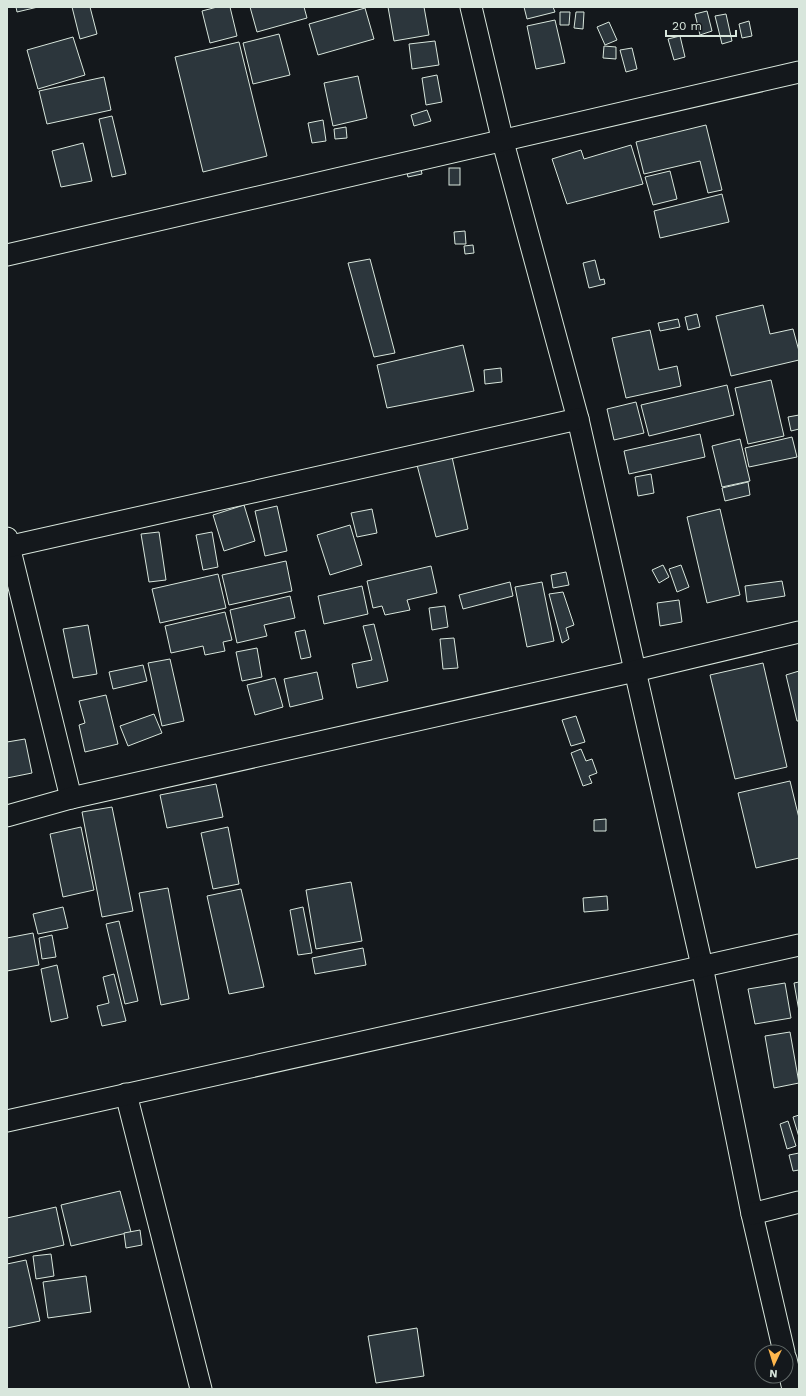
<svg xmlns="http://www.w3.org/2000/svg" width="806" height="1396" font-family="'Work Sans',sans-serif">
  <rect width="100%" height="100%" fill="#14181c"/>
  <!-- building -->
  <g fill="#2c363c" stroke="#d8e6dc">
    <path d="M 16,7 L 38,7 L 17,12 Z"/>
    <path d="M 72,7 L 90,7 L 97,34 L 80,39 Z"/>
    <path d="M 217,7 L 230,7 L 237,36 L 210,43 L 202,11 Z"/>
    <path d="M 250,7 L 304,7 L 307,18 L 257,32 Z"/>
    <path d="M 388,7 L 424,7 L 429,35 L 394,41 Z"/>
    <path d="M 524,7 L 553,7 L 555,12 L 527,19 Z"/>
    <path d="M 365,8 L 374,39 L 318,55 L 309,24 Z"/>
    <path d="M 707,11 L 712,31 L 700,35 L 695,14 Z"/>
    <path d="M 560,12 L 570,12 L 569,25 L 560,25 Z"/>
    <path d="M 576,12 L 584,12 L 583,29 L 574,28 Z"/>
    <path d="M 726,14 L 732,41 L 722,44 L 715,16 Z"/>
    <path d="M 555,20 L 565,63 L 536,69 L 527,26 Z"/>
    <path d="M 749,21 L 752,36 L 742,38 L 739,24 Z"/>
    <path d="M 609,22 L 617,40 L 605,45 L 597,27 Z"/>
    <path d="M 279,34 L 290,75 L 253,84 L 243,43 Z"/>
    <path d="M 680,36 L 685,57 L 674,60 L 668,39 Z"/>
    <path d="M 73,37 L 85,75 L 38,89 L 27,50 Z"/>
    <path d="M 435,41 L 439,65 L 412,69 L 409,44 Z"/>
    <path d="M 239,42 L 267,156 L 203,172 L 175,57 Z"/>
    <path d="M 604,46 L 616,47 L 616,59 L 603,58 Z"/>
    <path d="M 632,48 L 637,69 L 626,72 L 620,50 Z"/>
    <path d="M 437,75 L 442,102 L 426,105 L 422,78 Z"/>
    <path d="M 358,76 L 367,118 L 333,126 L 324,83 Z"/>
    <path d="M 104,77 L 111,110 L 47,124 L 39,91 Z"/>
    <path d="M 427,110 L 431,121 L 414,126 L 411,115 Z"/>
    <path d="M 112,116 L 126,174 L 112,177 L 99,119 Z"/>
    <path d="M 323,120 L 326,141 L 312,143 L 308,123 Z"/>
    <path d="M 706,125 L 722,190 L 708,193 L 700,161 L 644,174 L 636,142 Z"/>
    <path d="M 346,127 L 347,138 L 335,139 L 334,129 Z"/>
    <path d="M 83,143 L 92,181 L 61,187 L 52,151 Z"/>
    <path d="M 631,145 L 643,184 L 567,204 L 552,159 L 581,150 L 584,159 Z"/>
    <path d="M 420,164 L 422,174 L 408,177 L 406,168 Z"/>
    <rect x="449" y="168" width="11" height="17"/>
    <path d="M 670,171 L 677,199 L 653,205 L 645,177 Z"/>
    <path d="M 722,194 L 729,222 L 660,238 L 654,211 Z"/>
    <path d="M 465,231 L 466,244 L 455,244 L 454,232 Z"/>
    <path d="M 473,245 L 474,253 L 465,254 L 464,246 Z"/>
    <path d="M 370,259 L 395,353 L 374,357 L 348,263 Z"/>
    <path d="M 595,260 L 600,280 L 604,279 L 605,284 L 589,288 L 583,263 Z"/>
    <path d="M 763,305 L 770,334 L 793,329 L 799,351 L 799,360 L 731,376 L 716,316 Z"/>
    <path d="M 697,314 L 700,327 L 688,330 L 685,317 Z"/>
    <path d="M 678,319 L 680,327 L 660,331 L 658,323 Z"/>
    <path d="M 650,330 L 659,370 L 677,366 L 681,386 L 626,398 L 612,338 Z"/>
    <path d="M 463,345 L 474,391 L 387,408 L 377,365 Z"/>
    <path d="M 501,368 L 502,382 L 485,384 L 484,370 Z"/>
    <path d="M 771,380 L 784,436 L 748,444 L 735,388 Z"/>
    <path d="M 727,385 L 734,415 L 649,436 L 641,405 Z"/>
    <path d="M 636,402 L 644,433 L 614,440 L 607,409 Z"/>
    <path d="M 799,415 L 799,429 L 791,431 L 788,417 Z"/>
    <path d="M 700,434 L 705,457 L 629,474 L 624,451 Z"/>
    <path d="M 792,437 L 797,457 L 749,467 L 745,448 Z"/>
    <path d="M 740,439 L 750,481 L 722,487 L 712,446 Z"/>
    <path d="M 452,457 L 468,529 L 436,537 L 417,465 Z"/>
    <path d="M 651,474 L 654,493 L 638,496 L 635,477 Z"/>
    <path d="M 748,482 L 750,495 L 725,501 L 722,488 Z"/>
    <path d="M 244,505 L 255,541 L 224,551 L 213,515 Z"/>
    <path d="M 277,506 L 287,551 L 265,556 L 255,511 Z"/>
    <path d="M 372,509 L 377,533 L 357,537 L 351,513 Z"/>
    <path d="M 720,509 L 740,595 L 707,603 L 687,517 Z"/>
    <path d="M 350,525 L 362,565 L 330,575 L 317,535 Z"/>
    <path d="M 159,532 L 166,580 L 149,582 L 141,534 Z"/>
    <path d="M 212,532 L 218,567 L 203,570 L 196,535 Z"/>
    <path d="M 286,561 L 292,591 L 229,605 L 222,575 Z"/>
    <path d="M 663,565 L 669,577 L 659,583 L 652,570 Z"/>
    <path d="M 681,565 L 689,587 L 677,592 L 669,569 Z"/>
    <path d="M 431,566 L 437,593 L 407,600 L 410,610 L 385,615 L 382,606 L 373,608 L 367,581 Z"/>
    <path d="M 566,572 L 569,585 L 553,588 L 551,575 Z"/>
    <path d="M 218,574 L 226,608 L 160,623 L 152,589 Z"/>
    <path d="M 782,581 L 785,596 L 747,602 L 745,586 Z"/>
    <path d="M 510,582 L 513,596 L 463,609 L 459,595 Z"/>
    <path d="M 542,582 L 554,641 L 527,647 L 515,587 Z"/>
    <path d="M 362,586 L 368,614 L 324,624 L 318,596 Z"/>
    <path d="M 563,592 L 574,625 L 566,628 L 569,639 L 562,643 L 549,594 Z"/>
    <path d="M 290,596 L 295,618 L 264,625 L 267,636 L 237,643 L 230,610 Z"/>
    <path d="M 679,600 L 682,622 L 660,626 L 657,603 Z"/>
    <path d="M 445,606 L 448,627 L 432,630 L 429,608 Z"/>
    <path d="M 225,612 L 232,640 L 223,642 L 225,651 L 205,655 L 203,646 L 171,653 L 165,626 Z"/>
    <path d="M 374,624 L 388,681 L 357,688 L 352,664 L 372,660 L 363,626 Z"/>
    <path d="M 88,625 L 97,674 L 73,678 L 63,629 Z"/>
    <path d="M 305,630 L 311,657 L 301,659 L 295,632 Z"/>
    <path d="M 454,638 L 458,668 L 443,669 L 440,639 Z"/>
    <path d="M 257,648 L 262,677 L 242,681 L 236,652 Z"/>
    <path d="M 170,659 L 184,721 L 162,726 L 148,663 Z"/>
    <path d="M 763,663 L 787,767 L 735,779 L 710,675 Z"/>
    <path d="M 143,665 L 147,681 L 113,689 L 109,672 Z"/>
    <path d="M 799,671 L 799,721 L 797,721 L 786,675 Z"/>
    <path d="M 317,672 L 323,699 L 290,707 L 284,679 Z"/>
    <path d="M 275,678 L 283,707 L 255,715 L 247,685 Z"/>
    <path d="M 106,695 L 118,744 L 85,752 L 79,725 L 85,723 L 79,701 Z"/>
    <path d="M 154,714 L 162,733 L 128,746 L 120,726 Z"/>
    <path d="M 576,716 L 585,742 L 571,746 L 562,720 Z"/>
    <path d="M 25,739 L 32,773 L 7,778 L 7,742 Z"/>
    <path d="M 581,749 L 586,761 L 592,759 L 597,773 L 589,776 L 592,783 L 583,786 L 571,753 Z"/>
    <path d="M 790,781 L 799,818 L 799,858 L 756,868 L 738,793 Z"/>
    <path d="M 216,784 L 223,817 L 167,828 L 160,795 Z"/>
    <path d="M 112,807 L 133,911 L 102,917 L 82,812 Z"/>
    <path d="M 606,819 L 606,831 L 594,831 L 594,820 Z"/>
    <path d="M 81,827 L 94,890 L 63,897 L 50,834 Z"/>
    <path d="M 228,827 L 239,884 L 213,889 L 201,833 Z"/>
    <path d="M 351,882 L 362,941 L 316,949 L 306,890 Z"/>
    <path d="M 168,888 L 189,999 L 161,1005 L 139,893 Z"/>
    <path d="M 241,889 L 264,987 L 229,994 L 207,896 Z"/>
    <path d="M 607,896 L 608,910 L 584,912 L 583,898 Z"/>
    <path d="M 63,907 L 68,928 L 38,934 L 33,914 Z"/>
    <path d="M 303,907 L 312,953 L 298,955 L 290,910 Z"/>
    <path d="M 119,921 L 138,1001 L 125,1004 L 106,924 Z"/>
    <path d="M 33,933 L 39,965 L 7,971 L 7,938 Z"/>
    <path d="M 52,935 L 56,957 L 42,959 L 39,938 Z"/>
    <path d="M 363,948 L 366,965 L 315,974 L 312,958 Z"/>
    <path d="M 57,965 L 68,1018 L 51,1022 L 41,969 Z"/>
    <path d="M 114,974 L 126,1021 L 102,1026 L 97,1006 L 109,1003 L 103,977 Z"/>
    <path d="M 799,982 L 799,1011 L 794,983 Z"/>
    <path d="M 785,983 L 791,1018 L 755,1024 L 748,989 Z"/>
    <path d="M 790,1032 L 799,1083 L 774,1088 L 765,1036 Z"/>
    <path d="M 799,1115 L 799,1137 L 793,1117 Z"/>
    <path d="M 788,1121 L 796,1146 L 787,1149 L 780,1124 Z"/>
    <path d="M 799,1153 L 799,1170 L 793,1171 L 789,1155 Z"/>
    <path d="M 120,1191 L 131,1232 L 71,1246 L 61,1205 Z"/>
    <path d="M 56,1207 L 64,1245 L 7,1258 L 7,1218 Z"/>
    <path d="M 140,1230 L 142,1245 L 126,1248 L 124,1233 Z"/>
    <path d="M 51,1254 L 54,1276 L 36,1279 L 33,1256 Z"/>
    <path d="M 26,1260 L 40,1321 L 7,1328 L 7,1264 Z"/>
    <path d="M 86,1276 L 91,1312 L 48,1318 L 43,1282 Z"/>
    <path d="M 417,1328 L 424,1376 L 376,1383 L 368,1336 Z"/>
  </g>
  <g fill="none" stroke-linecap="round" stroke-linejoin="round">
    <!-- street casing -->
    <g stroke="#d8e6dc" stroke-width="23">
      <g id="street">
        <path d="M 471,7 L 503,142 L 578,419 L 702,966 L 752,1214 L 784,1352"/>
        <path d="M 7,255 L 799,72"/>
        <path d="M 7,538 L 71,798"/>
        <path d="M 7,547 L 578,419"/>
        <path d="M 7,816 L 71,798 L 635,671 L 799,632"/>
        <path d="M 126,1094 L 201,1389"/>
        <path d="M 7,1121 L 799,945"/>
        <path d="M 752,1214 L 799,1202"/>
        <path d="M 786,1359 L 793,1389"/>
      </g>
    </g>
    <!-- street -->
    <use href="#street" stroke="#14181c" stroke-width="21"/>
  </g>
  <!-- border -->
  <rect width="806" height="1396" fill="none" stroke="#d8e6dc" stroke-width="16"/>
  <!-- north arrow -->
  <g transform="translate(774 1364) rotate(184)"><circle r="19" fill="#14181c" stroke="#626a69"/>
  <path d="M0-3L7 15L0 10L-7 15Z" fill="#ffb74d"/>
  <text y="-6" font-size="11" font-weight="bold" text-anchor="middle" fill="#d8e6dc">N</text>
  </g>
  <!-- scale -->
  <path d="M666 30v6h70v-6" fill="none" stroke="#d8e6dc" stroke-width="2"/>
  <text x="672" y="30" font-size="12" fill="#d8e6dc" stroke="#14181c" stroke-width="3" paint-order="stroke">20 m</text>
</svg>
